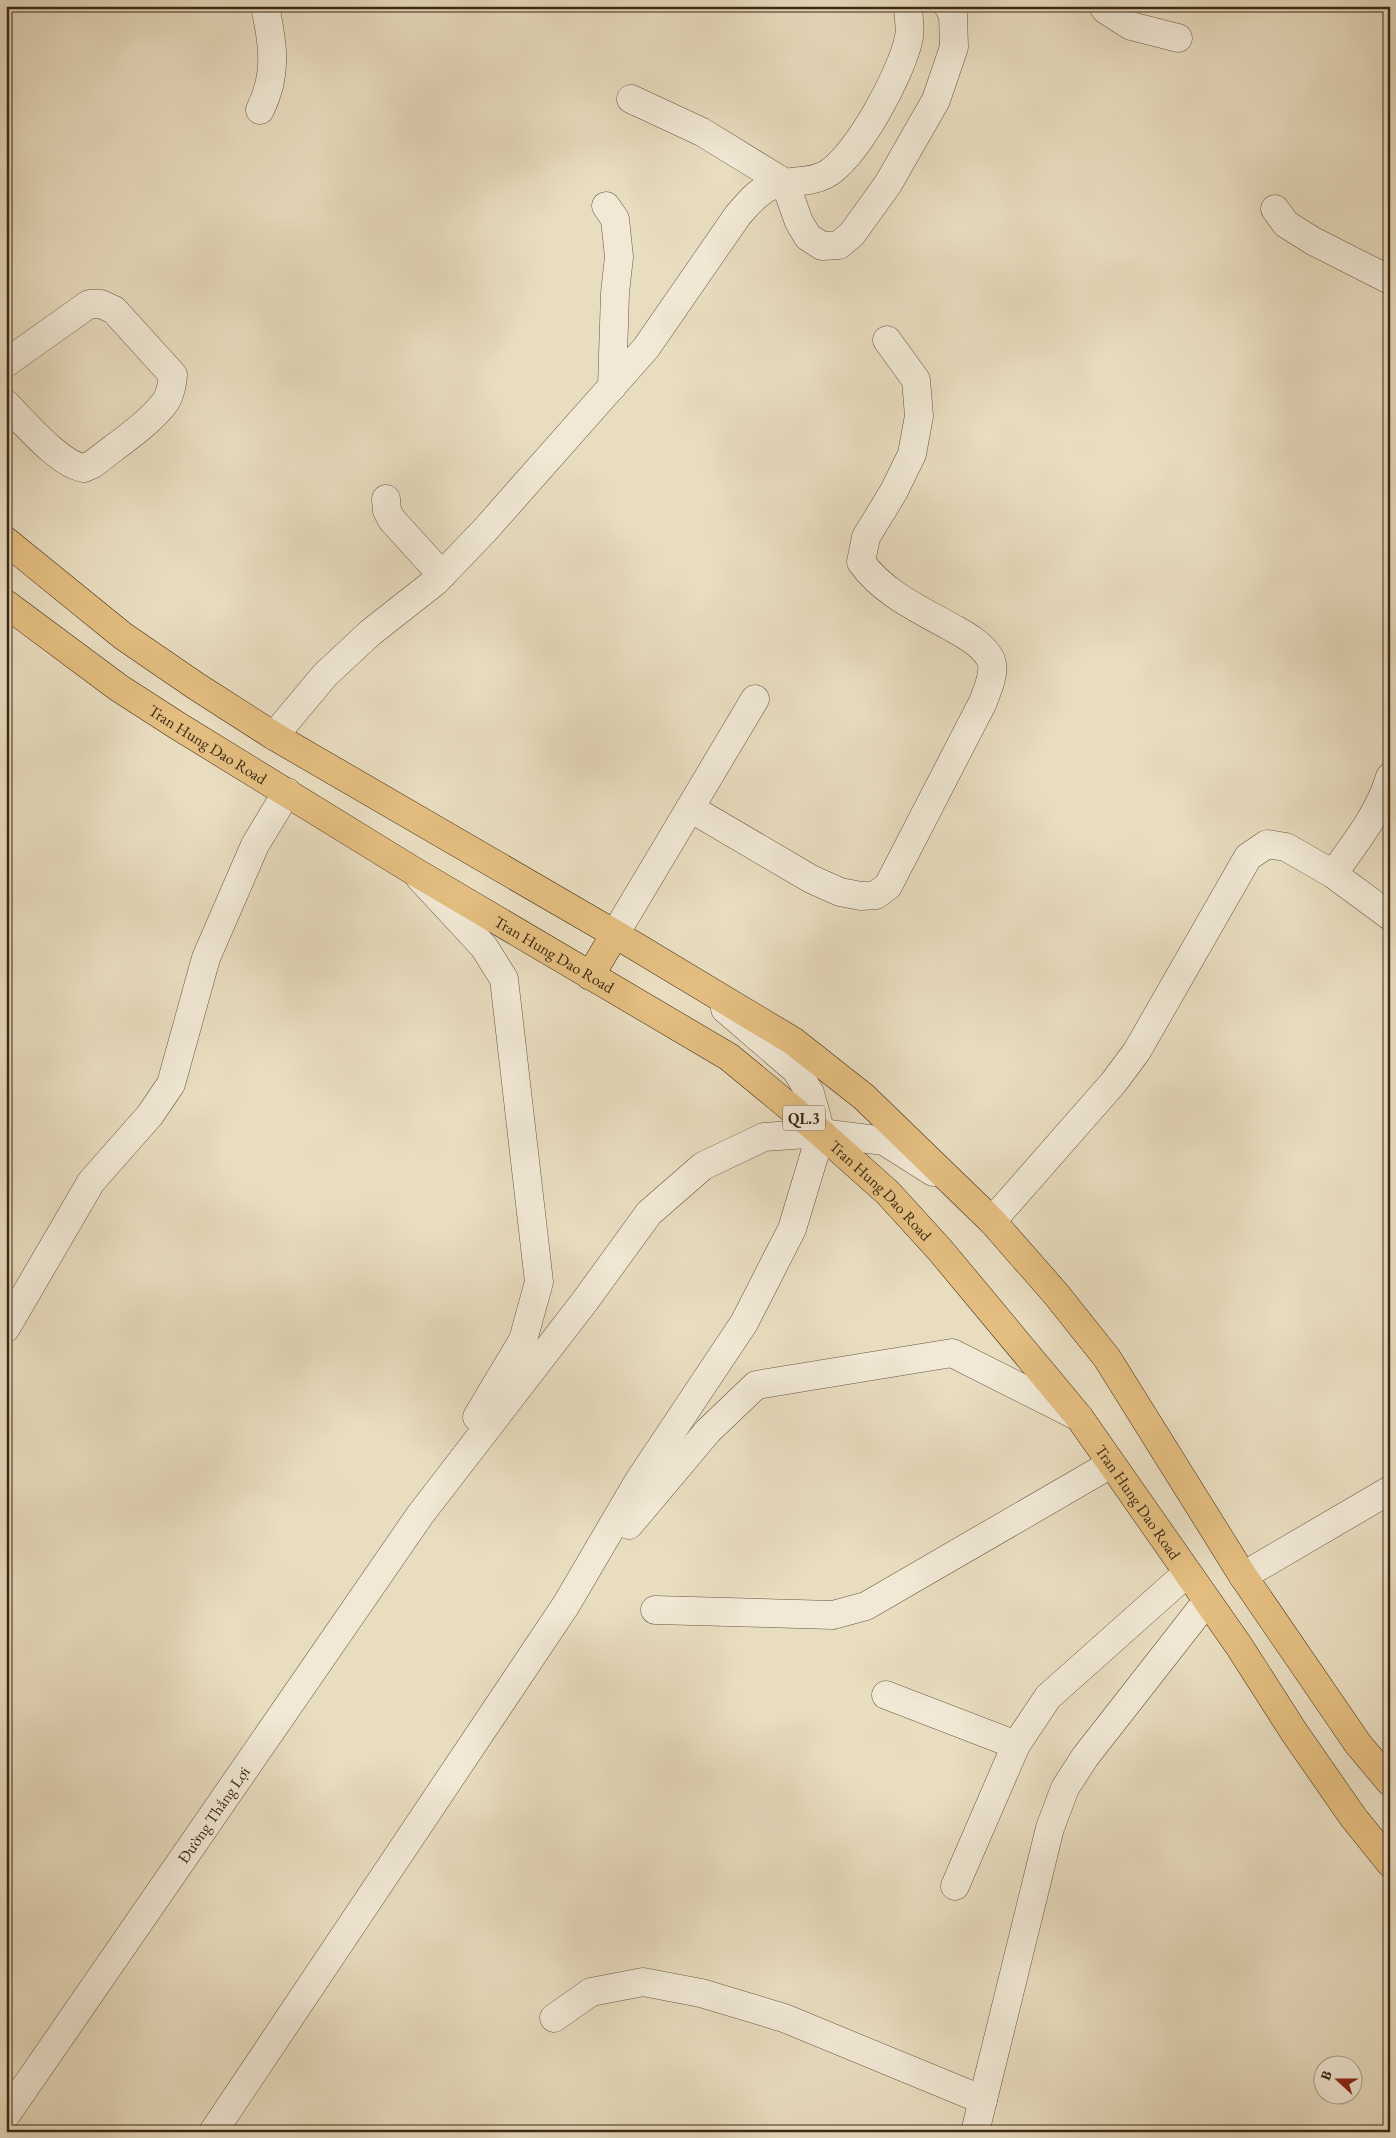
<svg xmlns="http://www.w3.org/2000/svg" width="1396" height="2138" font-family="'EB Garamond',serif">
  <rect width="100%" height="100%" fill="#e9ddc0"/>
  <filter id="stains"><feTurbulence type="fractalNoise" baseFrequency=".004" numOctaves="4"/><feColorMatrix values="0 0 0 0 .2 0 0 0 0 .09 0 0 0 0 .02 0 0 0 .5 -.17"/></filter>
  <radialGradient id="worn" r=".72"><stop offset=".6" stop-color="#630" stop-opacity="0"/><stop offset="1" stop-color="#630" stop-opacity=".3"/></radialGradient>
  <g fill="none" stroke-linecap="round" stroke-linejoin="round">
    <!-- minor casing -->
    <g stroke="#67563f" stroke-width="29">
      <g id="minor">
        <path d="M 1103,6 L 1106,10 L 1131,26 L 1178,38"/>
        <path d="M 631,99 L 702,132 L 785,183 L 799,222 L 808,237 L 822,246 L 839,245 L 852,234 L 888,184 L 936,100 L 954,47 L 953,15 L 948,6"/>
        <path d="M 260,110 C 278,74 273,44 265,6"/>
        <path d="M 606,206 L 615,219 L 619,257 L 615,293 L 612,387"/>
        <path d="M 1275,209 L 1286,224 L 1313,241 L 1390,280"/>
        <path d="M 6,363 L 89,304 L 101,304 L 114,310 L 173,375 C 172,384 171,393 166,401 C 151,423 114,447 93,464 L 84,468 C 60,465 24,422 6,404"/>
        <path d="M 386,499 L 387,511 L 392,520 L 442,575"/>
        <path d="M 274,736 L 325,675 L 370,633 L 436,581 L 485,530 L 646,348 L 738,215 C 747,205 756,193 769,187 C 787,179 808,184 825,175 C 856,159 903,71 909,37 C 911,28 908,16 908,6"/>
        <path d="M 690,808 L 811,879 L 840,892 L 861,896 L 876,895 L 888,886 L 983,702 C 987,690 997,671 990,658 C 981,643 965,635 951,627 C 919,609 883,593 861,562 L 866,537 L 894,491 L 912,454 L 919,416 L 916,380 L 887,340"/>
        <path d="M 1333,874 C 1355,843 1379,814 1390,777"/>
        <path d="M 420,878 L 484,947 L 504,979 L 539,1282 L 523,1340 L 477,1417"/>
        <path d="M 615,934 L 755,699"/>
        <path d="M 992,1221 L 1114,1082 L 1137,1051 L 1248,857 L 1267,844 L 1286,847 L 1333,874 L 1390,916"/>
        <path d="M 6,1328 L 91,1182 L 150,1115 L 171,1084 L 206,958 L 255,845 L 287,792"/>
        <path d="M 629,1525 L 708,1431 L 756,1385 L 952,1353 L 1079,1417"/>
        <path d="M 1243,1576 L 1390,1490"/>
        <path d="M 655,1610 L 833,1615 L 866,1606 L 1111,1464"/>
        <path d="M 886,1695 L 1016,1745"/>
        <path d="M 955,1886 L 1016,1745 L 1048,1697 L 1187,1573"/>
        <path d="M 554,2018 L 591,1992 L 643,1982 L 701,1993 L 784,2018 L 983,2100"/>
        <path id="s1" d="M 6,2115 L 420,1515 L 585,1301 L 649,1213 L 703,1166 L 764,1137 L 821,1133 L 884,1141 L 933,1172"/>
        <path d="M 213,2132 L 566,1605 L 638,1482 L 744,1323 L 792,1229 L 821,1133 L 810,1093 L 796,1070 L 725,1009"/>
        <path d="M 975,2132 L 1050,1828 L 1065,1788 L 1085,1757 L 1207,1601"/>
      </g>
    </g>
    <!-- highway casing -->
    <g stroke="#3c2914" stroke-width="29">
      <g id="highway">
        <path d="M 6,541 L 123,636 L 196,686 L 274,736 L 615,934 L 793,1041 L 864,1097 L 992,1221 L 1056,1294 L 1107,1358 L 1243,1576 L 1358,1744 L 1390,1782"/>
        <path id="s2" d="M 6,604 L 119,688 L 178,726 L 412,870 L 729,1057 L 821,1133 L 888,1193 L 940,1250 L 1079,1417 L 1239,1646 L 1294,1732 L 1353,1817 L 1390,1863"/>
        <path d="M 590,976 L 615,934"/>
      </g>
    </g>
    <!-- minor -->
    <use href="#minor" stroke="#f1e9d6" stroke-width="28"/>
    <!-- highway -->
    <use href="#highway" stroke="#e4be80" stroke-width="28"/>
  </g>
  <g text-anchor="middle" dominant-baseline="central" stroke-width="5" stroke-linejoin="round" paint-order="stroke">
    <!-- shield labels -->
    <rect fill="#f1e9d6" stroke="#72634e" stroke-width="1" x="783" y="1105.5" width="42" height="25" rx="4"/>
    <g font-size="15" font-weight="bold" fill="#3c2914">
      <text x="804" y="1118">QL.3</text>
    </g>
    <!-- street labels -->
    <g font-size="16" fill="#3c2914" stroke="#f1e9d6">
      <text stroke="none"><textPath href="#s2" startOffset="246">Tran Hung Dao Road</textPath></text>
      <text stroke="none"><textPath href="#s2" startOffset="651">Tran Hung Dao Road</textPath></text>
      <text stroke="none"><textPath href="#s2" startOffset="1056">Tran Hung Dao Road</textPath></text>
      <text stroke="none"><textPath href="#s2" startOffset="1461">Tran Hung Dao Road</textPath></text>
      <text stroke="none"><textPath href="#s1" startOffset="365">Đường Thắng Lợi</textPath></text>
    </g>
  </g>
  <!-- margin -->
  <rect width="1396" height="2138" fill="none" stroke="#e9ddc0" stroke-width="25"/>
  <rect x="8" y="8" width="1381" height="2123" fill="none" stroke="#3c2914" stroke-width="2.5"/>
  <rect x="12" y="12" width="1371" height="2113" fill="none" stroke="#3c2914"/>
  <!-- north arrow -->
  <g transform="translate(1338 2080) rotate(291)"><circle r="24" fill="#f1e9d6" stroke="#a99c88"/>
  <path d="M0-4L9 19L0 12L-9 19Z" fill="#8f2418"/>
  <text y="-8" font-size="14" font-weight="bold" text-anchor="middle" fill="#3c2914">B</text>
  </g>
  <rect width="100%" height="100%" filter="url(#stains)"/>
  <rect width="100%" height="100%" fill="url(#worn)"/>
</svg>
